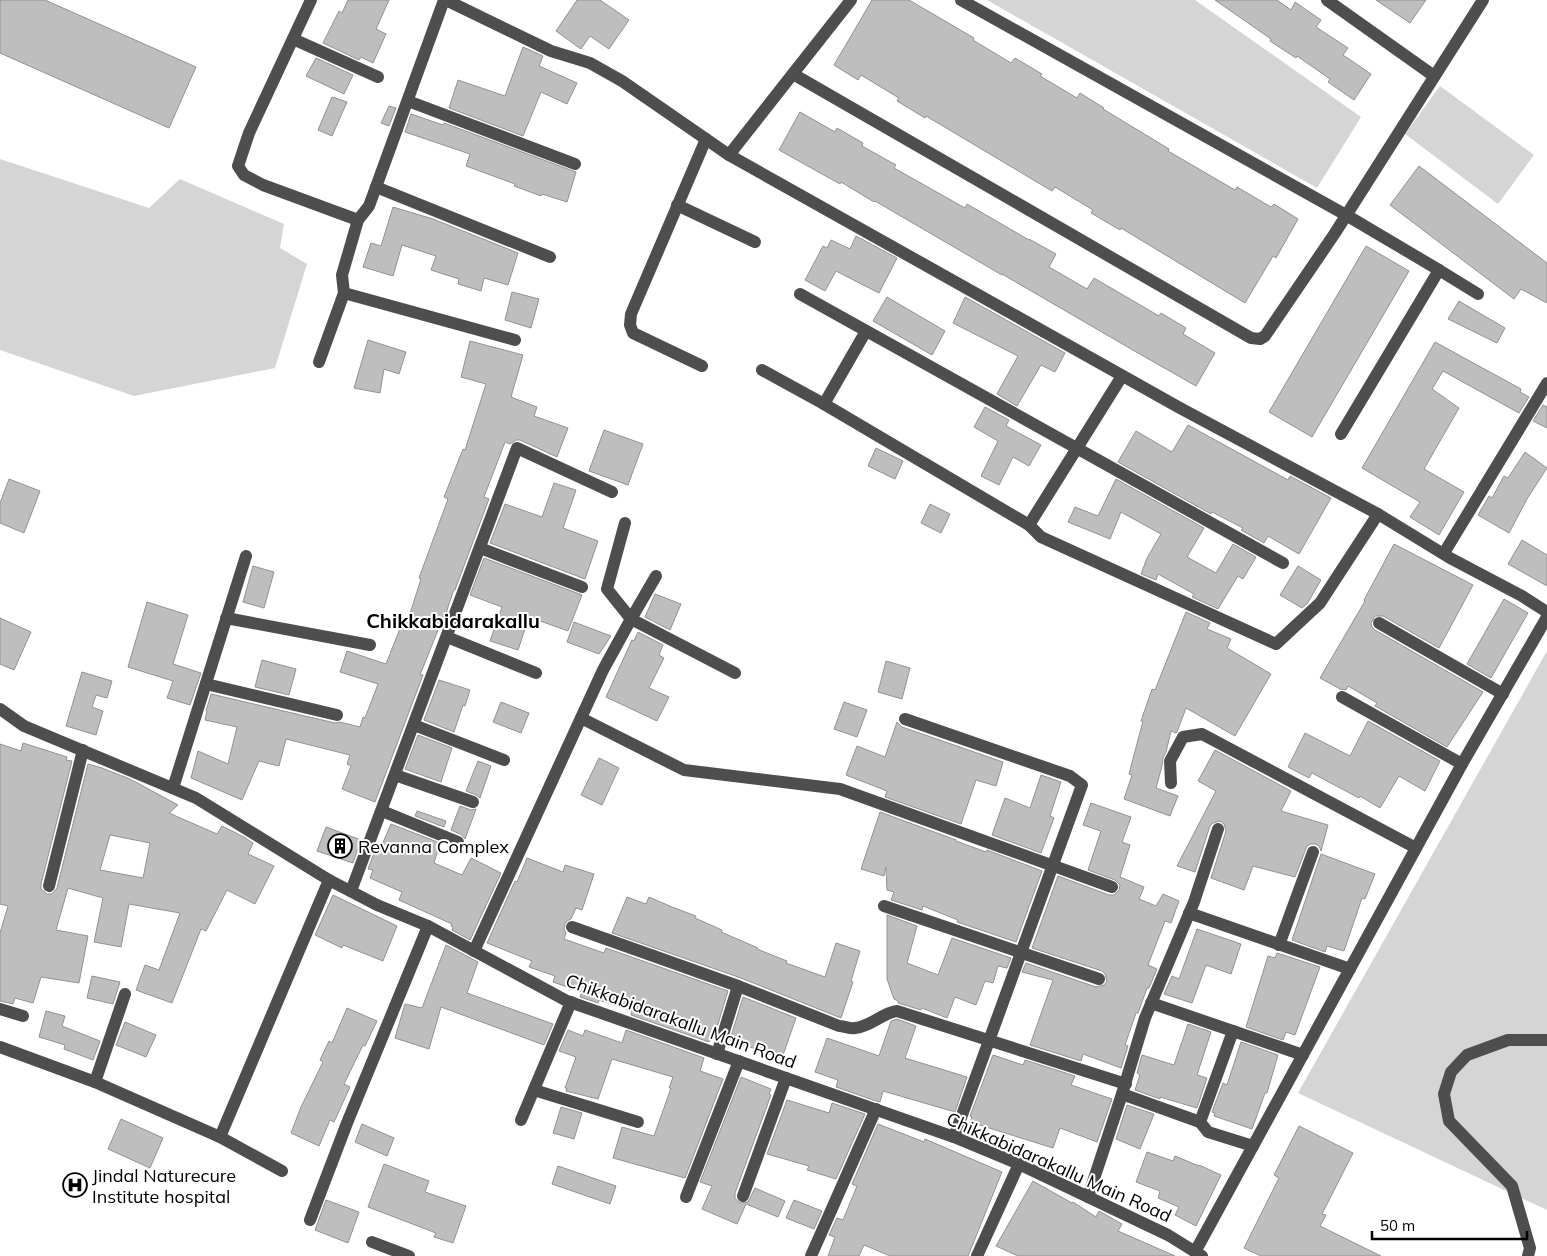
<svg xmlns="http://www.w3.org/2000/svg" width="1547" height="1256" font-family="Mulish,sans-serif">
  <rect width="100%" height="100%" fill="#fff"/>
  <!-- green -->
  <g fill="#d5d5d5">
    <path d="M 987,0 L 1195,0 L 1361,117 L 1317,188 Z"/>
    <path d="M 1440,86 L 1534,155 L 1498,204 L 1405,134 Z"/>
    <path d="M 0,159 L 149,208 L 180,179 L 284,224 L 280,248 L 307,264 L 275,368 L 134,396 L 0,350 Z"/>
    <path d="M 1547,651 L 1547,1210 L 1298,1093 Z"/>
  </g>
  <!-- building -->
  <g fill="#bebebe" stroke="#929292" fill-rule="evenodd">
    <path d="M 0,0 L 45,0 L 196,67 L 169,128 L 0,53 Z"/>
    <path d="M 348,0 L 389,0 L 376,29 L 386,34 L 373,63 L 361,57 L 359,60 L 323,43 L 339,11 L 342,13 Z"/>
    <path d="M 577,0 L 600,0 L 629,20 L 609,49 L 590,36 L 581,49 L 556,31 Z"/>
    <path d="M 872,0 L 909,0 L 974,38 L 973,40 L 1011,63 L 1015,58 L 1042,74 L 1040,76 L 1077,98 L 1080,93 L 1104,108 L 1103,109 L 1169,149 L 1168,151 L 1235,190 L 1237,187 L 1271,207 L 1274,204 L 1298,219 L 1276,258 L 1273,256 L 1245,303 L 1121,228 L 1120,230 L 1091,213 L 1093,210 L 1055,187 L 1052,191 L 926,116 L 925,118 L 897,101 L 899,98 L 861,75 L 858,80 L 834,65 Z"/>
    <path d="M 1215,0 L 1277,0 L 1291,10 L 1295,2 L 1321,20 L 1316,27 L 1348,48 L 1343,55 L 1371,74 L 1354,100 L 1328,82 L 1330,79 L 1297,56 L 1296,58 L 1270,41 L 1271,39 Z"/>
    <path d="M 1376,0 L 1426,0 L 1410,23 Z"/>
    <path d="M 523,47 L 543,56 L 539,66 L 577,83 L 567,104 L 541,92 L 523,136 L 449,108 L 458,80 L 505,96 Z"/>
    <path d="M 316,58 L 353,75 L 344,94 L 306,76 Z"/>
    <path d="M 332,97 L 347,102 L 332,136 L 318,130 Z"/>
    <path d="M 389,106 L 396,108 L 389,126 L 381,123 Z"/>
    <path d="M 800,112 L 835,132 L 837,128 L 863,143 L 862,146 L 896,165 L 894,168 L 965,208 L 967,204 L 1029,240 L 1029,239 L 1056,254 L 1049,267 L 1087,289 L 1094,278 L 1159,316 L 1161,313 L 1186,328 L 1183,334 L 1215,353 L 1196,386 L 1138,353 L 1002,274 L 1002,275 L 875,201 L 874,202 L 841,182 L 840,184 L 779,150 Z"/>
    <path d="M 411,114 L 443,125 L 444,123 L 576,172 L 567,202 L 542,194 L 541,196 L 514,186 L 515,184 L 466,166 L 470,154 L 405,132 Z"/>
    <path d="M 1419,166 L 1547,263 L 1547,303 L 1521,289 L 1514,299 L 1390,205 Z"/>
    <path d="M 393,207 L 433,219 L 518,253 L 508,285 L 484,278 L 481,291 L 458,284 L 459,279 L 431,270 L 436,256 L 402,245 L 393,276 L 363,267 L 371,243 L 381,246 Z"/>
    <path d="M 856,236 L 897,258 L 879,293 L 836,271 L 825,291 L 805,280 L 823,246 L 827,248 L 831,240 L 850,249 Z"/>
    <path d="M 1366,246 L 1409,271 L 1312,437 L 1269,412 Z"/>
    <path d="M 512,292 L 539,299 L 531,328 L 505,320 Z"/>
    <path d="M 887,297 L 945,331 L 932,355 L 873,321 Z"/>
    <path d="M 965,297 L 1065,353 L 1055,372 L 1041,365 L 1017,406 L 997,394 L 1018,356 L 953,323 Z"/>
    <path d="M 1459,301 L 1505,328 L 1497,343 L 1448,319 Z"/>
    <path d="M 368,340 L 406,352 L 399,374 L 384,369 L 380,393 L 354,388 Z"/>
    <path d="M 470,341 L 523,355 L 511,397 L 537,407 L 534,416 L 568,428 L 557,457 L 520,440 L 516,440 L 510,444 L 505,442 L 484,497 L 489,499 L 455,590 L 454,589 L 445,616 L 444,615 L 420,675 L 423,675 L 375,802 L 342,789 L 351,766 L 347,764 L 350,755 L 286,739 L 279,766 L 259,761 L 242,800 L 191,778 L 198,751 L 228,764 L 237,727 L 205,720 L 207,711 L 206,711 L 211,694 L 335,723 L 340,722 L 360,727 L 363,717 L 365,718 L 378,684 L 340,672 L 347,651 L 386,664 L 403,621 L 407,623 L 421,579 L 419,578 L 448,499 L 444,497 L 463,449 L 465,450 L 486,384 L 461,377 Z"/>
    <path d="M 1435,342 L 1521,389 L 1520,392 L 1529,397 L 1519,413 L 1443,371 L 1432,389 L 1459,408 L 1424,469 L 1464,492 L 1439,535 L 1410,517 L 1420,502 L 1362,468 Z"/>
    <path d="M 1543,405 L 1547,407 L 1547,428 L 1533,421 Z"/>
    <path d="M 985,407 L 1009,420 L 1006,426 L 1041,445 L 1029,466 L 1013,457 L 999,485 L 981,476 L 998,441 L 974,427 Z"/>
    <path d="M 1188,425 L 1288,480 L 1290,476 L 1331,498 L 1299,554 L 1268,536 L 1264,543 L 1241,530 L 1243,528 L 1212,512 L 1211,514 L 1118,462 L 1136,431 L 1172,452 Z"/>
    <path d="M 604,430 L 643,444 L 628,485 L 589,471 Z"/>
    <path d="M 876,448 L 903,461 L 895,479 L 868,466 Z"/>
    <path d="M 1525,452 L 1547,468 L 1527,499 L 1509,533 L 1478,515 L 1489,496 L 1492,498 L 1504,476 L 1508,478 Z"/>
    <path d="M 9,479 L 40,491 L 24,533 L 0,523 L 0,503 Z"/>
    <path d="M 1116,479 L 1204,528 L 1187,557 L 1216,573 L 1233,544 L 1256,557 L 1243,579 L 1238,576 L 1218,609 L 1192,597 L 1194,594 L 1158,574 L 1156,580 L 1141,574 L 1147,558 L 1161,534 L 1121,512 L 1110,539 L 1068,522 L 1075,507 L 1098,516 Z"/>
    <path d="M 554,483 L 576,490 L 563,528 L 598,541 L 585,579 L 490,543 L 505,504 L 542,517 Z"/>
    <path d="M 930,504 L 950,514 L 941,533 L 921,523 Z"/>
    <path d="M 1522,540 L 1547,555 L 1547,586 L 1508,564 Z"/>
    <path d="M 1394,544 L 1473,585 L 1439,648 L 1383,616 L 1375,616 L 1371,623 L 1372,627 L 1375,630 L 1483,692 L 1447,747 L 1375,706 L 1377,703 L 1348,686 L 1346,690 L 1340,689 L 1320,678 L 1365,601 L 1364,600 Z"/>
    <path d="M 484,558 L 582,595 L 568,631 L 529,617 L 518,650 L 490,641 L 502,607 L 470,595 Z"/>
    <path d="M 253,566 L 274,572 L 264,608 L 243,602 Z"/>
    <path d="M 1298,566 L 1321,580 L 1307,604 L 1302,608 L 1280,595 Z"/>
    <path d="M 655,594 L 681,604 L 670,630 L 645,617 Z"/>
    <path d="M 1504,599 L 1528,613 L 1491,678 L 1467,664 Z"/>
    <path d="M 147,602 L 188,615 L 173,664 L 201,673 L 190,705 L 167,698 L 173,681 L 128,667 Z"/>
    <path d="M 1186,612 L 1210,623 L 1207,629 L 1231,639 L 1227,648 L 1271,674 L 1235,736 L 1186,708 L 1177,732 L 1176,733 L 1171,731 L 1166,752 L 1163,758 L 1162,766 L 1156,788 L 1178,796 L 1170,816 L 1124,799 L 1132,775 L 1129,774 L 1143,721 L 1141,721 L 1152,689 L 1155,690 Z"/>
    <path d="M 0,618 L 31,632 L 14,670 L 0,664 Z"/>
    <path d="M 574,622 L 611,636 L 599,654 L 567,642 Z"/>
    <path d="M 638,632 L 663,645 L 659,655 L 664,658 L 649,688 L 669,697 L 657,721 L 606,697 L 632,640 L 634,641 Z"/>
    <path d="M 262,660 L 296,669 L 289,695 L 255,687 Z"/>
    <path d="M 886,661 L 910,668 L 902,699 L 878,692 Z"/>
    <path d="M 82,672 L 112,681 L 107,698 L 96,695 L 92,707 L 103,711 L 96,735 L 66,726 Z"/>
    <path d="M 439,680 L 470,690 L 465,706 L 463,705 L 454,732 L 424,720 Z"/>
    <path d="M 501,702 L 529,713 L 521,733 L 493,722 Z"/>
    <path d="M 844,702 L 867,710 L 857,737 L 834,729 Z"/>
    <path d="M 1368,721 L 1440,761 L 1425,791 L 1399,776 L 1380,808 L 1360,796 L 1359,798 L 1312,773 L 1309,778 L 1288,767 L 1305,733 L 1350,756 Z"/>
    <path d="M 897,722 L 902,727 L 1003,762 L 996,786 L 976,780 L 961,824 L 885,797 L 887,791 L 846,775 L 857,746 L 885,757 Z"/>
    <path d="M 418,735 L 452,748 L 441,782 L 405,769 Z"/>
    <path d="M 23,743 L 67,757 L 66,760 L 72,761 L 41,884 L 41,889 L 47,894 L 52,894 L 57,888 L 88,764 L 102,768 L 130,779 L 178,805 L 169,813 L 217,834 L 222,826 L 244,837 L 253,843 L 248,854 L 274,866 L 255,904 L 227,890 L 206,931 L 201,929 L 172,1003 L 136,990 L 145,965 L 159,970 L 180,913 L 129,904 L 121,947 L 94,942 L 103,898 L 68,888 L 56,930 L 88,936 L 79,983 L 41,977 L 33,1003 L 15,998 L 13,1004 L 0,1001 L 0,933 L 8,906 L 0,904 L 0,744 L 21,751 ZM 110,835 L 150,843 L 143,878 L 100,870 Z"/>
    <path d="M 1215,750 L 1291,791 L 1281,811 L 1328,825 L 1321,851 L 1319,846 L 1315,844 L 1311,844 L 1307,846 L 1295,877 L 1253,866 L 1244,890 L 1211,878 L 1226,831 L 1224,824 L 1220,821 L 1213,823 L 1210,826 L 1195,872 L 1177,866 L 1216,791 L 1198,781 Z"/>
    <path d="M 599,758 L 619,768 L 602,805 L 581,795 Z"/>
    <path d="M 478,761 L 491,766 L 480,798 L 476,795 L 466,791 Z"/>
    <path d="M 1041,775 L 1061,782 L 1050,816 L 1054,818 L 1041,853 L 992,835 L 1005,798 L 1030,808 Z"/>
    <path d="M 1091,803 L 1131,817 L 1122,842 L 1130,845 L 1120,877 L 1144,887 L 1139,899 L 1156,906 L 1163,894 L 1179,901 L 1171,923 L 1165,921 L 1148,965 L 1157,969 L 1149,988 L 1147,988 L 1138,1013 L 1136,1013 L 1125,1045 L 1128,1046 L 1121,1068 L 1083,1054 L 1081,1061 L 1030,1045 L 1053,980 L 1022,972 L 1026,963 L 1096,987 L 1104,985 L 1107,981 L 1105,974 L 1102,971 L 1032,948 L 1058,876 L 1109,895 L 1114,895 L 1119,890 L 1120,885 L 1115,880 L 1088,870 L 1101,831 L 1083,825 Z"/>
    <path d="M 460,806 L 471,810 L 476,809 L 465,839 L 462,835 L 451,830 Z"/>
    <path d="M 417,811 L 446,821 L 444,827 L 415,816 Z"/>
    <path d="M 880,812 L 956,840 L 956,841 L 986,852 L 987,850 L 1042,871 L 1016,942 L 957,922 L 958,920 L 923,906 L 922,910 L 891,900 L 894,892 L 887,890 L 886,867 L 884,876 L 861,869 Z"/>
    <path d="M 391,824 L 440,843 L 434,863 L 462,875 L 471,858 L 501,873 L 470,940 L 452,930 L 453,927 L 451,926 L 452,924 L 399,900 L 402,892 L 370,878 L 373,870 L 368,869 L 377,845 L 381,847 Z"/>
    <path d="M 326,827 L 361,840 L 353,863 L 317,851 Z"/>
    <path d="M 1321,854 L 1375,874 L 1365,899 L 1362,898 L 1344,951 L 1327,946 L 1325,952 L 1292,940 Z"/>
    <path d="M 527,858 L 563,872 L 565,865 L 594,874 L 582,910 L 576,908 L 571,919 L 567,921 L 565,924 L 564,929 L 566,933 L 564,939 L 604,953 L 606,948 L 728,991 L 715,1034 L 712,1033 L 709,1042 L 631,1015 L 632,1011 L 599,1000 L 598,1003 L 580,997 L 582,992 L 553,982 L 555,976 L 529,967 L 532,961 L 487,943 L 515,881 L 517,882 Z"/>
    <path d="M 333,895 L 397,926 L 383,961 L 343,945 L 342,948 L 315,935 Z"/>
    <path d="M 627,897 L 646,904 L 649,897 L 672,907 L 696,916 L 695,918 L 722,930 L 721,932 L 758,948 L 757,949 L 787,961 L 786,963 L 825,977 L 836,943 L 860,951 L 851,981 L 853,982 L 841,1018 L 741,978 L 612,933 Z"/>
    <path d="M 887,915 L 917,926 L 907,963 L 938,975 L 952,938 L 1011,958 L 1007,968 L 998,966 L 993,983 L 985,981 L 976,1005 L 955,997 L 947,1018 L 922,1008 L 921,1010 L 898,1003 L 898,1001 L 894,999 L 887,979 Z"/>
    <path d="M 1197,929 L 1241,944 L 1231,974 L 1206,965 L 1192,1003 L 1164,994 L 1172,976 L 1179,979 Z"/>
    <path d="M 446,945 L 478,962 L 467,993 L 553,1024 L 544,1045 L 441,1007 L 429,1049 L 395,1038 L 405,1004 L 422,1008 Z"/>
    <path d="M 1277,953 L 1320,967 L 1295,1035 L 1286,1032 L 1283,1040 L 1246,1027 L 1268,956 L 1275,958 Z"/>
    <path d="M 92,976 L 120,982 L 113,1004 L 87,998 Z"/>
    <path d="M 743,997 L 796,1018 L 782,1058 L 730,1040 Z"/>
    <path d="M 347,1008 L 377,1021 L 365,1046 L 363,1045 L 344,1084 L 350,1087 L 334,1122 L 330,1120 L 319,1146 L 291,1133 L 301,1107 L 323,1062 L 320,1060 L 329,1041 L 332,1043 Z"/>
    <path d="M 46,1011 L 65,1016 L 62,1026 L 100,1041 L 93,1060 L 64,1049 L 65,1045 L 39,1037 Z"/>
    <path d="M 897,1019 L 916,1026 L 905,1058 L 967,1077 L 955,1112 L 883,1091 L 880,1102 L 876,1101 L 836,1087 L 838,1080 L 815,1072 L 827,1038 L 879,1056 L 891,1021 Z"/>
    <path d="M 125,1022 L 156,1035 L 146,1057 L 116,1045 Z"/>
    <path d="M 1188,1024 L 1211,1032 L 1197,1075 L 1207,1078 L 1197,1108 L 1160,1097 L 1160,1099 L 1135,1090 L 1140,1075 L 1137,1073 L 1142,1055 L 1174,1065 Z"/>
    <path d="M 568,1030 L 583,1036 L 585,1030 L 622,1043 L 626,1030 L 704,1058 L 700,1071 L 723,1079 L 685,1178 L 613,1158 L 622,1127 L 654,1136 L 671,1088 L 669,1088 L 673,1077 L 612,1059 L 598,1099 L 566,1091 L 567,1088 L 565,1088 L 576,1057 L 559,1051 Z"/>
    <path d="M 1241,1042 L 1278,1055 L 1267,1093 L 1265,1093 L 1252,1129 L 1214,1116 L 1215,1113 L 1212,1112 L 1223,1083 L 1227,1085 Z"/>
    <path d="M 993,1055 L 1023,1065 L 1025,1060 L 1075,1076 L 1071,1085 L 1112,1099 L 1097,1142 L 1060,1128 L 1053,1148 L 970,1122 L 972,1117 L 970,1116 Z"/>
    <path d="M 741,1077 L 771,1089 L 769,1094 L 771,1095 L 735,1193 L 735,1198 L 740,1203 L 748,1202 L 755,1188 L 785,1201 L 778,1217 L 746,1204 L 737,1224 L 702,1209 L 712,1186 L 700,1182 Z"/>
    <path d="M 787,1100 L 829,1113 L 832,1103 L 865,1114 L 836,1179 L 807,1170 L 809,1166 L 767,1154 Z"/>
    <path d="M 1127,1105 L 1154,1114 L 1140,1149 L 1116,1139 Z"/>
    <path d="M 561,1107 L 582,1113 L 574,1139 L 553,1133 Z"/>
    <path d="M 121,1119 L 163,1138 L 150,1168 L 108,1149 Z"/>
    <path d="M 362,1124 L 394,1138 L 387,1156 L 355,1142 Z"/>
    <path d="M 878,1124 L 924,1142 L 925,1139 L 1002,1172 L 968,1256 L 890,1256 L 864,1245 L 859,1256 L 828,1256 L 835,1237 L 829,1235 L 837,1218 L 843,1220 L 857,1186 L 852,1184 Z"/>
    <path d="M 1299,1126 L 1353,1153 L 1322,1214 L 1326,1215 L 1320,1226 L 1381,1256 L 1261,1256 L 1244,1248 L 1279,1178 L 1274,1175 Z"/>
    <path d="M 1147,1152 L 1173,1161 L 1175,1156 L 1199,1166 L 1199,1165 L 1221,1175 L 1196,1226 L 1175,1215 L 1179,1207 L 1158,1198 L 1160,1191 L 1136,1182 Z"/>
    <path d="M 384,1164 L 429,1181 L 425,1192 L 466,1206 L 453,1243 L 434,1237 L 436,1233 L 368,1207 Z"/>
    <path d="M 558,1166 L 616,1186 L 610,1204 L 552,1184 Z"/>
    <path d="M 1033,1181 L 1072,1203 L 1073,1202 L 1096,1217 L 1099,1211 L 1122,1224 L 1118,1231 L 1175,1256 L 1018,1256 L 996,1246 Z"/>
    <path d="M 326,1200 L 359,1212 L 348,1243 L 315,1230 Z"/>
    <path d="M 794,1200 L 822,1211 L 814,1229 L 786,1218 Z"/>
  </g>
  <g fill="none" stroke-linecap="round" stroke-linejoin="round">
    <!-- minor -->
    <g stroke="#4e4e4e" stroke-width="12">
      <path d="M 311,0 L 249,133 L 238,166 L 244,175 L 263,185 L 358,220"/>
      <path d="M 444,0 L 376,187 L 369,206 L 358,220 L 342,275 L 344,293 L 515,340"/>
      <path d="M 446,0 L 551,51 L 590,63 L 622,81 L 729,155 L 1180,408 L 1378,514 L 1450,558 L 1522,596 L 1547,612"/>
      <path d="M 961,0 L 1346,215 L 1439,270 L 1341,434"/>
      <path d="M 1327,0 L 1434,76"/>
      <path d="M 293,39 L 378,77"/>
      <path d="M 793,74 L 1251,338 L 1260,339 L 1265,336 L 1335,233 L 1483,0"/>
      <path d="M 408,101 L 575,164"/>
      <path d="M 729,155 L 851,0"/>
      <path d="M 376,187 L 550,257"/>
      <path d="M 677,205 L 755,242"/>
      <path d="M 1439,270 L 1478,294"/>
      <path d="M 800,294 L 1283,563"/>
      <path d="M 319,362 L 344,293"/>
      <path d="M 702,366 L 633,333 L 630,325 L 631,314 L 706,139"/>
      <path d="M 762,370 L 824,404 L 1029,525 L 1041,537 L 1276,644 L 1320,603 L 1378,514"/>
      <path d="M 824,404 L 866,331"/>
      <path d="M 1029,525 L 1122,376"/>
      <path d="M 480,548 L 582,587"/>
      <path d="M 1444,553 L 1547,383"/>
      <path d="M 656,576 L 631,619 L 735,673"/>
      <path d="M 226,618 L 370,645"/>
      <path d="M 1379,623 L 1503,694"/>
      <path d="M 447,637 L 536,673"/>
      <path d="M 206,684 L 337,715"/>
      <path d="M 1342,697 L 1462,764"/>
      <path d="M 0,709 L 24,726 L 196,798 L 329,880 L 377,905 L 428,926 L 567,1001 L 954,1137 L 1019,1164 L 1168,1235 L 1202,1256"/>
      <path d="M 581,718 L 684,770 L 840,789 L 1112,887"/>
      <path d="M 905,719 L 1070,776 L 1082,785 L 954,1137"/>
      <path d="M 414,725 L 504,760"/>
      <path d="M 395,775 L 473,802"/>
      <path d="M 1171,783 L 1170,761 L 1183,737 L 1202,734 L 1416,848"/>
      <path d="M 173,788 L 246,556"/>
      <path d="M 382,811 L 458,842"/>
      <path d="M 49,886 L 83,750"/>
      <path d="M 351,891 L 517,448 L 612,492"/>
      <path d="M 884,906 L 1099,979"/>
      <path d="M 1189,913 L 1350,969"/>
      <path d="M 572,927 L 738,986 L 717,1054"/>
      <path d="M 1279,945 L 1313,852"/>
      <path d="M 474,951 L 603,670 L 631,619 L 607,589 L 625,523"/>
      <path d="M 738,986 L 839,1026 C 844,1026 850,1029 855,1028 C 870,1027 882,1013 897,1011 L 1126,1084"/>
      <path d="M 1151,1003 L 1303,1055"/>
      <path d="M 0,1009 L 23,1016"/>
      <path d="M 1233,1031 L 1200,1122 L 1208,1132 L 1253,1146"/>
      <path d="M 0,1047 L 95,1082 L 220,1137 L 329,880"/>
      <path d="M 95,1082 L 125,994"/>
      <path d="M 534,1090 L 638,1122"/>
      <path d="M 1122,1094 L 1200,1122"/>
      <path d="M 521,1120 L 571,1002"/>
      <path d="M 220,1137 L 282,1171"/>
      <path d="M 743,1196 L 786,1078"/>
      <path d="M 686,1197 L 739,1061"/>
      <path d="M 1088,1197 L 1122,1094 L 1145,1018 L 1194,902 L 1218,829"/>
      <path d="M 310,1220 L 347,1123 L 428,926"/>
      <path d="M 372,1242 L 409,1256"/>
      <path d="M 1195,1252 L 1462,764 L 1547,617"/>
      <path d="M 811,1256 L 876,1109"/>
      <path d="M 977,1256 L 1019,1164"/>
      <path d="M 1528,1256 L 1530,1248 L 1512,1186 L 1449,1121 L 1444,1094 L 1451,1072 L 1467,1055 L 1508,1040 L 1547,1040"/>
    </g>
  </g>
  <!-- icons -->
  <defs>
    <g id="building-ring" transform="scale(1.25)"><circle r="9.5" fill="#fff" stroke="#000" stroke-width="1.5"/><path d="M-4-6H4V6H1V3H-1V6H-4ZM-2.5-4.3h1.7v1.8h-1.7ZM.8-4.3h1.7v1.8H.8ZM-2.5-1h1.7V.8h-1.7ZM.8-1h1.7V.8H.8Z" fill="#000"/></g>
    <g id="hospital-ring" transform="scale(1.25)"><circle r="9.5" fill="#fff" stroke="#000" stroke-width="1.5"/><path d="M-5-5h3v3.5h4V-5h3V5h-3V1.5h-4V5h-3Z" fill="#000"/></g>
  </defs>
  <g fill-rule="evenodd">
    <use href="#building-ring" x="340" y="846"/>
    <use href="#hospital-ring" x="75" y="1185"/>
  </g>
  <g text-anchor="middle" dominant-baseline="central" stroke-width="4" stroke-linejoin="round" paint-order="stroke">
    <!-- poi labels -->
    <g font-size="18" fill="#000" stroke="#fff" text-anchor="start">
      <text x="358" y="846">Revanna Complex</text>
      <text x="92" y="1175">Jindal Naturecure<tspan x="92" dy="21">Institute hospital</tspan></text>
    </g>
    <!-- street labels -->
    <g font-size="18" fill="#000" stroke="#fff">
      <text transform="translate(681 1021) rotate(20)">Chikkabidarakallu Main Road</text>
      <text transform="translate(1059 1167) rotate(24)">Chikkabidarakallu Main Road</text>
    </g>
    <!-- quarter labels -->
    <g font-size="20" font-weight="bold" fill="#000" stroke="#fff">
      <text x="453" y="620">Chikkabidarakallu</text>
    </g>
  </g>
  <!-- scale -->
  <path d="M1372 1231v8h155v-8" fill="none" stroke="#000000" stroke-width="2.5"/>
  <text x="1380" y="1231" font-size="15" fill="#000000" stroke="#ffffff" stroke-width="4" paint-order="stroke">50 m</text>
</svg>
